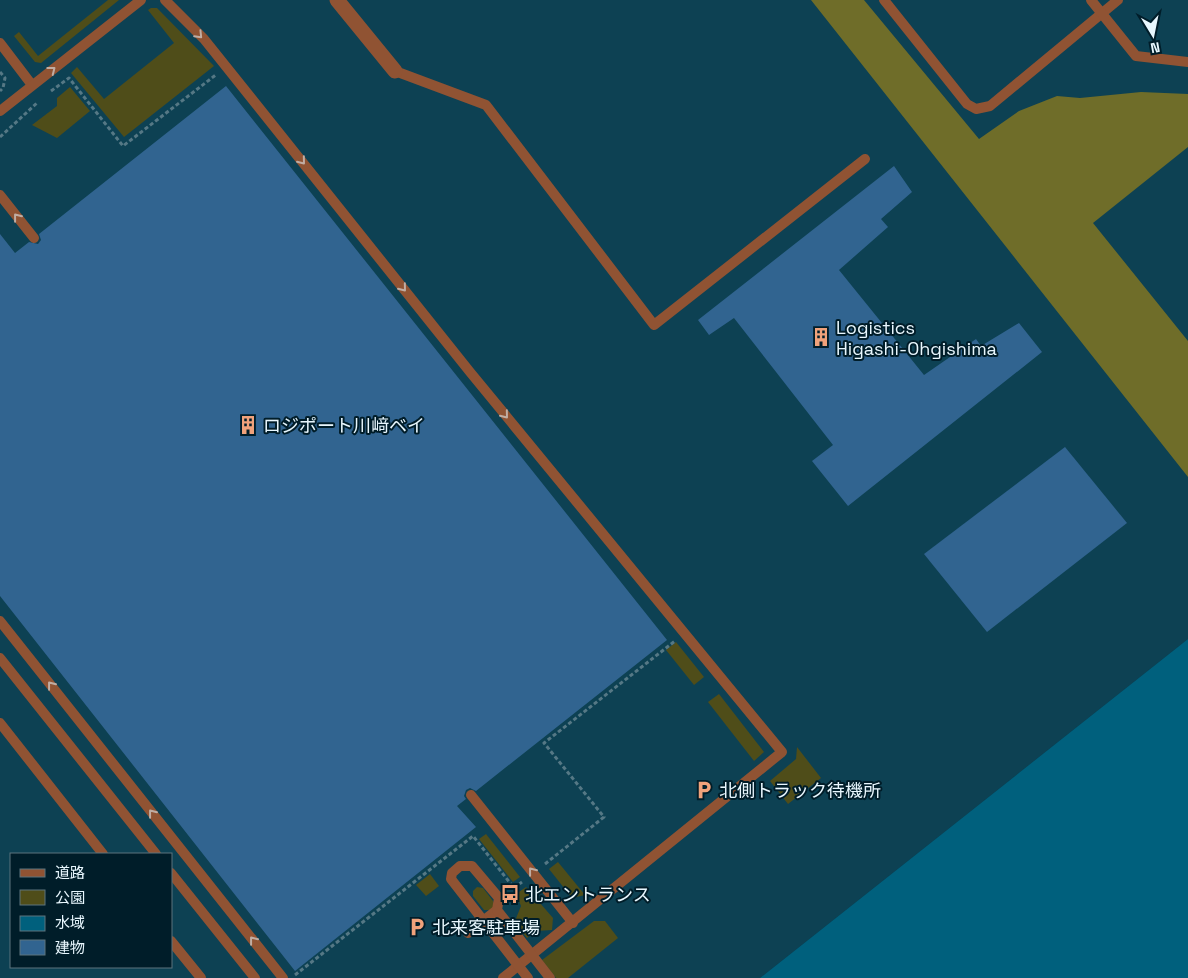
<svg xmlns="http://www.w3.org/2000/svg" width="1188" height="978" font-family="'Space Grotesk','Noto Sans JP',sans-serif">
  <rect width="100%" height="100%" fill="#093646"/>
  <!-- built -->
  <path fill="#0d4153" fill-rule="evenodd" d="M 0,0 L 1188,0 L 1188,639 L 760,978 L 0,978 ZM 11,854 L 171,854 L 171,967 L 11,967 Z"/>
  <!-- green -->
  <g fill="#4f4d19">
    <path d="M 108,0 L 119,0 L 41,63 L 35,62 L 14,36 L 19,32 L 38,56 Z"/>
    <path d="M 151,8 L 157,8 L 214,66 L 124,137 L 71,73 L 77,67 L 104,99 L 174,43 L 148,10 Z"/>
    <path d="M 70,87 L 90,111 L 57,138 L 32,125 L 57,106 L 57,98 Z"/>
    <path d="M 676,642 L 704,677 L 694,685 L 666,650 Z"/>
    <path d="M 719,694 L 764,752 L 754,761 L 708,702 Z"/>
    <path d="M 797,747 L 821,778 L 788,804 L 770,781 L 796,759 Z"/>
    <path d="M 486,834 L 520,877 L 513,882 L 479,839 Z"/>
    <path d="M 558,862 L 585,895 L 572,898 L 549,869 Z"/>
    <path d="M 430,874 L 439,886 L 426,896 L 416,885 Z"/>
    <path d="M 477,887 L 483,888 L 493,901 L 494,907 L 490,910 L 484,910 L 473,896 L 473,891 Z"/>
    <path d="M 526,887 L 553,918 L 552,930 L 537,931 L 527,938 C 513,921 513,926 521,906 L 516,894 Z"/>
    <path d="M 594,921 L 605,921 L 618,938 L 568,978 L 556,978 L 542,960 Z"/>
  </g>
  <!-- forest -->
  <path fill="#6f6d29" d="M 811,0 L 864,0 L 979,139 L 1019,111 L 1057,96 L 1080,98 L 1141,92 L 1188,94 L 1188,147 L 1093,223 L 1188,341 L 1188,477 Z"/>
  <!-- water -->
  <path fill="#00607d" d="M 1188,639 L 1188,978 L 760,978 Z"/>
  <!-- building -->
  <g fill="#316490">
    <path d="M 226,86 L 667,640 L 476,791 L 470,788 L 466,790 L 464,796 L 466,799 L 457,806 L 476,827 L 295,971 L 0,596 L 0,234 L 15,253 L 29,242 L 38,244 L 41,240 L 39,234 Z"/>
    <path d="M 894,166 L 912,192 L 881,219 L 888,227 L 839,270 L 924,375 L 976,339 L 981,346 L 1019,323 L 1042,352 L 848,506 L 812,461 L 833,445 L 734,318 L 709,335 L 698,320 Z"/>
    <path d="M 1065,447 L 1127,523 L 987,632 L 924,554 Z"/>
  </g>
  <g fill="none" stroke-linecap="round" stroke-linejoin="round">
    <!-- path -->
    <g stroke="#557885" stroke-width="3" stroke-dasharray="4 2.5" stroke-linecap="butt">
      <path d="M 0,72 L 5,78 L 3,88 L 0,91"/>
      <path d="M 51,91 L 69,78 L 123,146 L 217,74"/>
      <path d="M 0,137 L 37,103"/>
      <path d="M 545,864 L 604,817 L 544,743 L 675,641"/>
      <path d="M 295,975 L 473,836 L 514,888 L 522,882"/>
    </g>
    <!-- lane -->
    <g stroke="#905333" stroke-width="10">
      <path d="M 165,0 L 204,39 L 470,372 L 782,752 L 503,978"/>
      <path d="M 884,0 L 967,104 L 976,109 L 990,106 L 1118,0"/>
      <path d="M 1091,0 L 1136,56 L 1188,62"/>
      <path d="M 0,43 L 32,85"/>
      <path d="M 395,71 L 486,105 L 654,325 L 865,159"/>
      <path d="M 0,111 L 141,0"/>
      <path d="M 0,195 L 34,238"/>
      <path d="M 0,621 L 283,978"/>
      <path d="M 0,658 L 156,854"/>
      <path d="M 0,723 L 103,854"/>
      <path d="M 471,795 L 573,923"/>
      <path d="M 171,873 L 255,978"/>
      <path d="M 468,933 L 497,910"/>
      <path d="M 171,941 L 201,978"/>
      <path d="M 528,978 L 451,879 L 452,873 L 460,866 L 472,866 L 499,898 L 497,910 L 550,978"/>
    </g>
    <!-- street -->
    <path stroke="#905333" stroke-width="15" d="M 337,0 L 395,71"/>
  </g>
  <!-- one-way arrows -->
  <defs><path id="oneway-chevron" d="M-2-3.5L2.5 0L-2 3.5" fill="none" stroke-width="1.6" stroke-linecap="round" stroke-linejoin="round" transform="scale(1.25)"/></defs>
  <g stroke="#c0ada3">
    <use href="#oneway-chevron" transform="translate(199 35) rotate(46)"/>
    <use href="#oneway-chevron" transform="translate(52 70) rotate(-38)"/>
    <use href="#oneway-chevron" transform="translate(302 161) rotate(51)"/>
    <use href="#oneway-chevron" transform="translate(17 217) rotate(-128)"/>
    <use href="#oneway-chevron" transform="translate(403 288) rotate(51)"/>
    <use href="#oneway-chevron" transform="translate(505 415) rotate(51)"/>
    <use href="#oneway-chevron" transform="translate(51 685) rotate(-128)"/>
    <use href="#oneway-chevron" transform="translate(152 813) rotate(-128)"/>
    <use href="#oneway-chevron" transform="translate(532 871) rotate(-128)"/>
    <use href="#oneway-chevron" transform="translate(253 940) rotate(-128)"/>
  </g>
  <!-- icons -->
  <defs>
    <g id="building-bare" transform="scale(1.5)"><path d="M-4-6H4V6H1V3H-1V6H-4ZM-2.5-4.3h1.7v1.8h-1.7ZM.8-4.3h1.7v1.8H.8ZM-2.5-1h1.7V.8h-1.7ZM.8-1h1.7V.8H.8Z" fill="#f0a27b" stroke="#001d29" stroke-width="2.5" paint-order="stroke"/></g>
    <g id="parking-bare" transform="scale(1.5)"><path d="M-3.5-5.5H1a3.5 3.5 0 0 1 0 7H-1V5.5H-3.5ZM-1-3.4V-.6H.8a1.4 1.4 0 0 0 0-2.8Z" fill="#f0a27b" stroke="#001d29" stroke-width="2.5" paint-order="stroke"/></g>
    <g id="bus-bare" transform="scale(1.5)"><path d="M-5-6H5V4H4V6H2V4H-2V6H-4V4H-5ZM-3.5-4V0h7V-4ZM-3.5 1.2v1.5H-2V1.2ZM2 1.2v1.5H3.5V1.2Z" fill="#f0a27b" stroke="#001d29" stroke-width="2.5" paint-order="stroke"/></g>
  </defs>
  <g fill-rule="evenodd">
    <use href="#building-bare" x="821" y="337"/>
    <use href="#building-bare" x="248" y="425"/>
    <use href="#parking-bare" x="704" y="790"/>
    <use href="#bus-bare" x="510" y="894"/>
    <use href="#parking-bare" x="417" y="927"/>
  </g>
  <g text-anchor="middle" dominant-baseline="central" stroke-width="4" stroke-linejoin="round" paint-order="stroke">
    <!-- poi labels -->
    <g font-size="18" fill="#e8f7fe" stroke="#001d29" text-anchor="start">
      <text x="836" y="327">Logistics<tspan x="836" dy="21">Higashi-Ohgishima</tspan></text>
      <text x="263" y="425">ロジポート川﨑ベイ</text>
      <text x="719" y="790">北側トラック待機所</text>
      <text x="525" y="894">北エントランス</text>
      <text x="432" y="927">北来客駐車場</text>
    </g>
  </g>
  <!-- legend -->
  <rect x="10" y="853" width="162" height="115" fill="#001d29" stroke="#5d747e"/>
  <rect x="20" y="869" width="25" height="8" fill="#905333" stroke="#5d747e"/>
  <text x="55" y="878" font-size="15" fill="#e8f7fe">道路</text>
  <rect x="20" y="890" width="25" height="15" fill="#4f4d19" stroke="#5d747e"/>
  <text x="55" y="903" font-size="15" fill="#e8f7fe">公園</text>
  <rect x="20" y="916" width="25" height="15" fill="#00607d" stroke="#5d747e"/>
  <text x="55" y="928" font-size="15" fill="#e8f7fe">水域</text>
  <rect x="20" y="940" width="25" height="15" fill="#316490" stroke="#5d747e"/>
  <text x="55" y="953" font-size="15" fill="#e8f7fe">建物</text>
  <!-- north arrow -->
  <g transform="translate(1153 35) rotate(170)" stroke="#001d29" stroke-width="4" paint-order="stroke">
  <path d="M0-4L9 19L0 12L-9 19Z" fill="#e8f7fe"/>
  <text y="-8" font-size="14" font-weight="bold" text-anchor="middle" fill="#e8f7fe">N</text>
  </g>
</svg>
